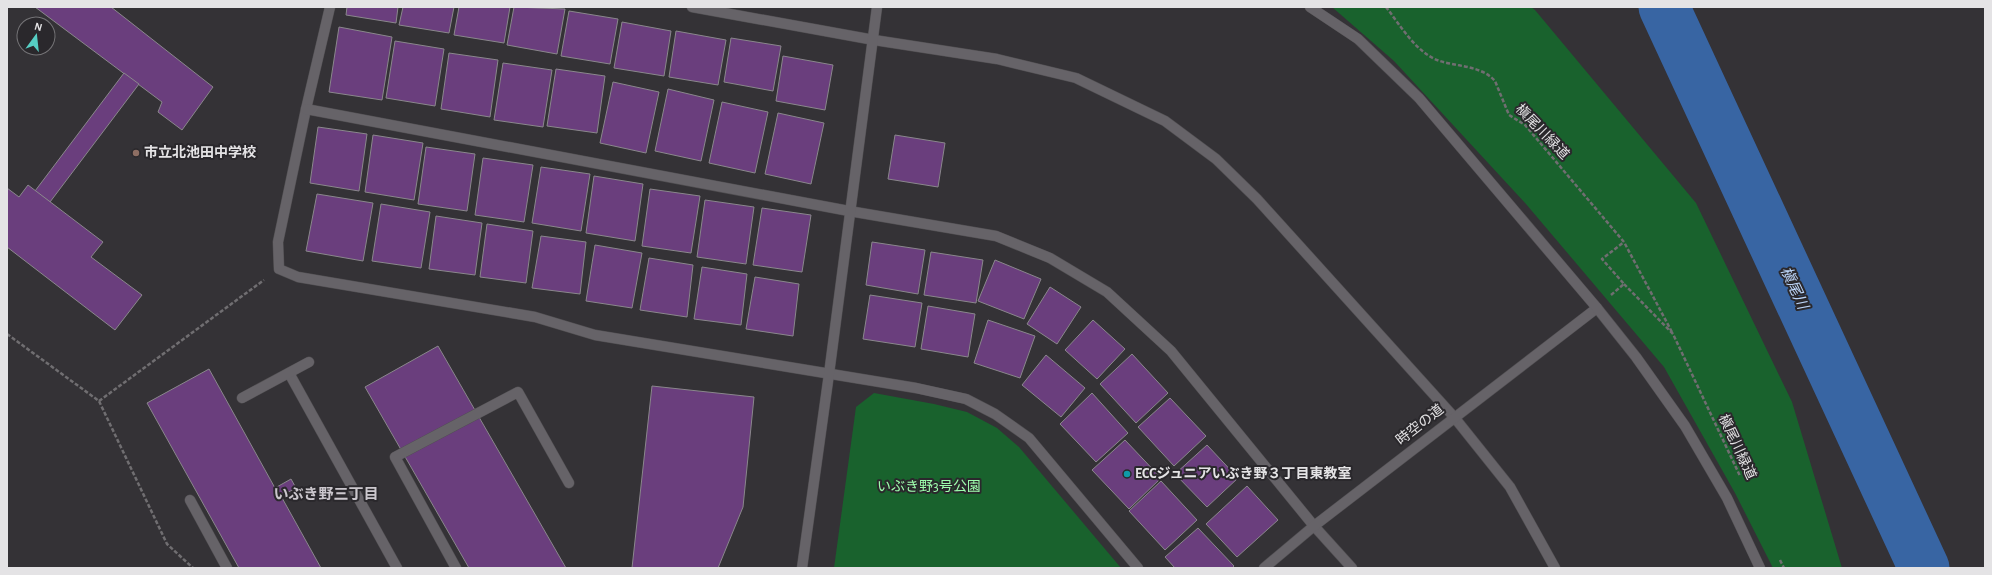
<svg xmlns="http://www.w3.org/2000/svg" width="1992" height="575" font-family="'Alegreya Sans','Noto Sans JP',sans-serif">
  <rect width="100%" height="100%" fill="#343236"/>
  <!-- green -->
  <g fill="#19622d">
    <path d="M 1332,7 L 1531,7 L 1535,10 L 1696,203 L 1792,402 L 1842,568 L 1773,568 L 1735,493 L 1664,367 L 1526,204 L 1394,61 Z"/>
    <path d="M 874,393 L 934,404 L 967,412 L 997,428 L 1019,447 L 1121,568 L 834,568 L 856,407 Z"/>
  </g>
  <g fill="none" stroke-linecap="round" stroke-linejoin="round">
    <!-- river -->
    <path stroke="#3865a3" stroke-width="51" d="M 1664,7 L 1924,568"/>
  </g>
  <!-- building -->
  <g fill="#6a3e7d" stroke="#8a878c">
    <path d="M 35,7 L 111,7 L 213,87 L 182,130 L 158,112 L 162,102 Z"/>
    <path d="M 347,7 L 398,7 L 396,23 L 346,15 Z"/>
    <path d="M 403,7 L 454,7 L 449,33 L 399,25 Z"/>
    <path d="M 459,7 L 510,7 L 504,43 L 454,35 Z"/>
    <path d="M 514,7 L 565,9 L 557,54 L 507,45 Z"/>
    <path d="M 569,11 L 618,19 L 610,64 L 561,56 Z"/>
    <path d="M 622,22 L 671,31 L 664,76 L 614,68 Z"/>
    <path d="M 339,27 L 392,37 L 382,100 L 329,92 Z"/>
    <path d="M 676,31 L 726,40 L 718,85 L 669,77 Z"/>
    <path d="M 731,38 L 781,46 L 773,91 L 724,82 Z"/>
    <path d="M 395,41 L 444,49 L 435,106 L 386,98 Z"/>
    <path d="M 449,53 L 498,60 L 490,117 L 441,109 Z"/>
    <path d="M 783,56 L 833,65 L 825,110 L 776,101 Z"/>
    <path d="M 503,63 L 552,70 L 543,127 L 494,120 Z"/>
    <path d="M 556,69 L 605,76 L 597,133 L 547,126 Z"/>
    <path d="M 124,73 L 139,84 L 50,202 L 35,191 Z"/>
    <path d="M 613,82 L 659,92 L 646,153 L 600,143 Z"/>
    <path d="M 668,89 L 714,100 L 701,161 L 655,151 Z"/>
    <path d="M 722,102 L 768,112 L 755,173 L 709,163 Z"/>
    <path d="M 778,113 L 824,123 L 811,184 L 765,174 Z"/>
    <path d="M 318,127 L 367,134 L 359,191 L 310,183 Z"/>
    <path d="M 373,135 L 423,143 L 414,200 L 365,192 Z"/>
    <path d="M 895,135 L 945,143 L 938,187 L 888,179 Z"/>
    <path d="M 426,147 L 475,154 L 467,211 L 418,204 Z"/>
    <path d="M 483,158 L 533,165 L 524,222 L 475,215 Z"/>
    <path d="M 541,167 L 590,174 L 581,231 L 532,223 Z"/>
    <path d="M 594,176 L 643,184 L 635,241 L 586,233 Z"/>
    <path d="M 28,185 L 103,242 L 91,257 L 142,295 L 115,330 L 7,247 L 7,188 L 19,197 Z"/>
    <path d="M 650,189 L 700,196 L 691,253 L 642,246 Z"/>
    <path d="M 317,194 L 373,203 L 363,261 L 306,251 Z"/>
    <path d="M 705,200 L 754,207 L 746,264 L 697,257 Z"/>
    <path d="M 381,204 L 430,212 L 421,268 L 372,261 Z"/>
    <path d="M 762,208 L 811,215 L 802,272 L 753,265 Z"/>
    <path d="M 436,216 L 482,223 L 475,275 L 429,269 Z"/>
    <path d="M 487,224 L 533,231 L 526,283 L 480,277 Z"/>
    <path d="M 541,236 L 586,242 L 580,294 L 532,288 Z"/>
    <path d="M 872,242 L 925,250 L 918,294 L 866,285 Z"/>
    <path d="M 595,245 L 642,253 L 632,308 L 586,301 Z"/>
    <path d="M 931,252 L 983,260 L 976,303 L 924,295 Z"/>
    <path d="M 649,258 L 693,265 L 687,317 L 640,310 Z"/>
    <path d="M 995,260 L 1041,279 L 1024,319 L 978,301 Z"/>
    <path d="M 702,267 L 747,274 L 741,325 L 694,319 Z"/>
    <path d="M 755,277 L 799,284 L 793,336 L 746,329 Z"/>
    <path d="M 1050,287 L 1081,307 L 1057,344 L 1027,324 Z"/>
    <path d="M 870,295 L 922,303 L 915,347 L 863,339 Z"/>
    <path d="M 928,306 L 975,314 L 968,357 L 921,349 Z"/>
    <path d="M 988,320 L 1035,336 L 1020,378 L 974,363 Z"/>
    <path d="M 1093,320 L 1125,349 L 1097,379 L 1065,350 Z"/>
    <path d="M 438,346 L 566,568 L 469,568 L 365,387 Z"/>
    <path d="M 1132,354 L 1168,393 L 1136,423 L 1100,384 Z"/>
    <path d="M 1046,355 L 1085,388 L 1061,417 L 1022,385 Z"/>
    <path d="M 209,369 L 275,488 L 291,479 L 296,488 L 281,496 L 321,568 L 239,568 L 147,403 Z"/>
    <path d="M 652,386 L 754,397 L 743,507 L 718,568 L 632,568 Z"/>
    <path d="M 1092,393 L 1128,433 L 1096,462 L 1060,424 Z"/>
    <path d="M 1170,398 L 1206,436 L 1174,466 L 1138,427 Z"/>
    <path d="M 1125,440 L 1161,478 L 1129,509 L 1092,470 Z"/>
    <path d="M 1207,445 L 1238,478 L 1207,507 L 1175,474 Z"/>
    <path d="M 1161,481 L 1197,520 L 1165,550 L 1129,511 Z"/>
    <path d="M 1247,486 L 1278,520 L 1237,557 L 1206,524 Z"/>
    <path d="M 1198,528 L 1234,566 L 1232,568 L 1175,568 L 1165,557 Z"/>
  </g>
  <g fill="none" stroke-linecap="round" stroke-linejoin="round">
    <!-- lane casing -->
    <g stroke="#504e51" stroke-width="11">
      <g id="lane">
        <path d="M 289,373 L 397,568"/>
        <path d="M 242,398 L 309,362"/>
        <path d="M 190,500 L 227,568"/>
        <path d="M 456,568 L 395,457 L 518,392 L 569,483"/>
      </g>
    </g>
    <!-- street casing -->
    <g stroke="#504e51" stroke-width="11">
      <g id="street">
        <path d="M 330,7 L 306,109 L 278,242 L 279,269 L 298,277 L 535,317 L 595,335 L 916,388 L 966,399 L 995,414 L 1029,438 L 1138,568"/>
        <path d="M 692,7 L 874,40 L 997,59 L 1076,78 L 1165,121 L 1216,159 L 1257,199 L 1454,417 L 1510,487 L 1555,568"/>
        <path d="M 306,109 L 849,211 L 996,236 L 1050,258 L 1107,292 L 1171,351 L 1314,526 L 1352,568"/>
        <path d="M 1264,568 L 1314,526 L 1597,308"/>
      </g>
    </g>
    <!-- secondary casing -->
    <g stroke="#504e51" stroke-width="11">
      <g id="secondary">
        <path d="M 1310,7 L 1358,39 L 1419,98 L 1597,308 L 1636,357 L 1685,426 L 1727,498 L 1760,568"/>
        <path d="M 802,568 L 829,374 L 877,7"/>
      </g>
    </g>
    <!-- path -->
    <g stroke="#706e71" stroke-width="2.5" stroke-dasharray="4 2" stroke-linecap="butt">
      <path d="M 1386,7 C 1400,25 1415,51 1437,60 C 1456,67 1481,65 1495,81 L 1509,115 L 1525,125 L 1624,242 L 1673,334"/>
      <path d="M 1624,284 L 1673,334 L 1740,476"/>
      <path d="M 1611,295 L 1624,284 L 1602,259 L 1624,242"/>
      <path d="M 7,334 L 99,401 L 167,544 L 193,568"/>
      <path d="M 99,401 L 264,280"/>
      <path d="M 1780,560 L 1784,568"/>
    </g>
    <!-- lane -->
    <use href="#lane" stroke="#666368" stroke-width="10"/>
    <!-- street -->
    <use href="#street" stroke="#666368" stroke-width="10"/>
    <!-- secondary -->
    <use href="#secondary" stroke="#666368" stroke-width="10"/>
  </g>
  <!-- markers -->
  <circle fill="#8d6e63" stroke="#2a282c" stroke-width="1.5" cx="136" cy="153" r="4"/>
  <circle fill="#0f9aa8" stroke="#2a282c" stroke-width="1.5" cx="1127" cy="474" r="4"/>
  <g text-anchor="middle" dominant-baseline="central" stroke-width="4" stroke-linejoin="round" paint-order="stroke">
    <!-- street labels -->
    <g font-size="14" fill="#e4e3e5" stroke="#2a282c">
      <text transform="translate(1542 132) rotate(46)">槇尾川緑道</text>
      <text transform="translate(1420 425) rotate(-38)">時空の道</text>
      <text transform="translate(1737 447) rotate(65)">槇尾川緑道</text>
    </g>
    <!-- poi labels -->
    <g font-size="14" font-weight="bold" fill="#e4e3e5" stroke="#2a282c" text-anchor="start">
      <text x="144" y="153">市立北池田中学校</text>
      <text x="1135" y="474">ECCジュニアいぶき野３丁目東教室</text>
    </g>
    <!-- park labels -->
    <g font-size="14" fill="#9efdad" stroke="#2a282c">
      <text x="929" y="487">いぶき野3号公園</text>
    </g>
    <!-- water labels -->
    <g font-size="15" font-style="italic" fill="#bbd4f7" stroke="#2a282c">
      <text transform="translate(1794 288) rotate(65)">槇尾川</text>
    </g>
    <!-- neighbourhood labels -->
    <g font-size="15" font-weight="bold" fill="#cbc7cd" stroke="#2a282c">
      <text x="326" y="494">いぶき野三丁目</text>
    </g>
  </g>
  <!-- border -->
  <rect width="1992" height="575" fill="none" stroke="#e4e3e5" stroke-width="16"/>
  <!-- north arrow -->
  <g transform="translate(36 36) rotate(15)"><circle r="19" fill="#2a282c" stroke="#747376"/>
  <path d="M0-3L7 15L0 10L-7 15Z" fill="#56cec4"/>
  <text y="-6" font-size="11" font-weight="bold" text-anchor="middle" fill="#e4e3e5">N</text>
  </g>
</svg>
